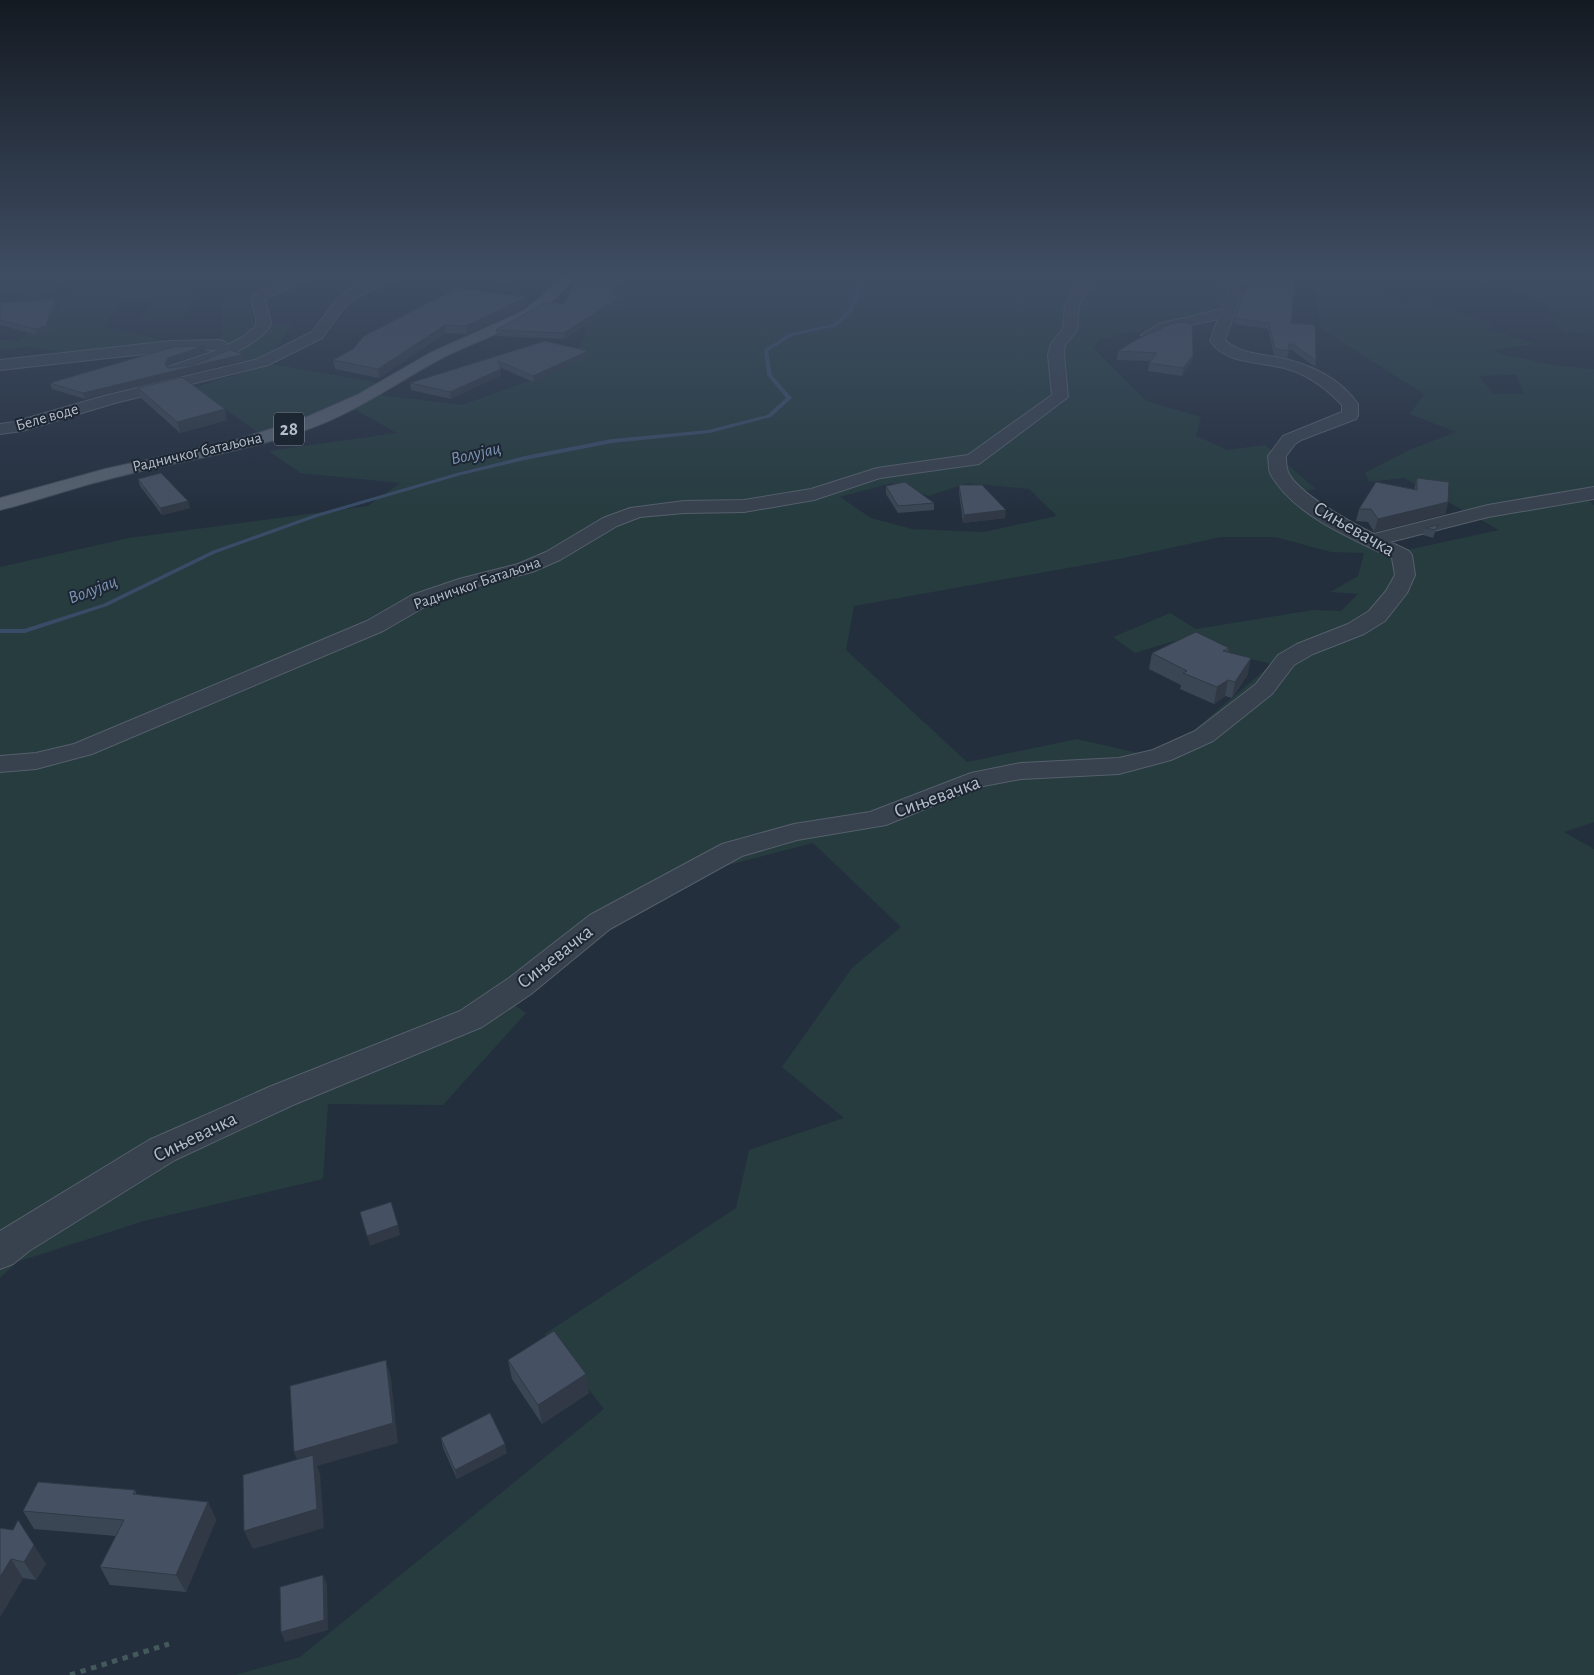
<svg xmlns="http://www.w3.org/2000/svg" width="1594" height="1675" font-family="'Alegreya Sans',sans-serif">
  <rect width="100%" height="100%" fill="#242f3e"/>
  <!-- green -->
  <g fill="#263c3f" fill-rule="evenodd">
    <path d="M 0,278 L 74,278 L 61,283 L 41,298 C 92,295 152,283 201,299 L 195,299 L 183,319 L 139,321 L 153,301 L 173,299 L 123,300 L 104,326 L 167,341 L 156,345 L 36,362 L 25,359 L 42,354 L 54,356 L 64,353 L 31,347 L 0,350 L 0,340 L 18,341 L 62,306 L 0,291 Z"/>
    <path d="M 619,278 L 1217,278 L 1235,311 L 1098,340 L 1094,349 L 1146,401 L 1201,417 L 1196,436 L 1227,450 L 1265,445 L 1316,489 L 1288,493 L 1389,554 L 1499,530 L 1404,478 L 1369,482 L 1365,473 L 1407,451 L 1456,432 L 1410,414 L 1424,394 L 1320,328 L 1315,278 L 1339,288 L 1354,289 L 1367,295 L 1385,295 L 1401,302 L 1428,300 L 1494,326 L 1486,328 L 1535,344 L 1494,350 L 1501,354 L 1553,365 L 1594,369 L 1594,498 L 1587,500 L 1594,505 L 1594,822 L 1564,832 L 1594,849 L 1594,1675 L 235,1675 L 300,1657 L 604,1409 L 545,1334 L 736,1208 L 749,1150 L 844,1118 L 782,1067 L 852,968 L 901,927 L 813,843 L 651,885 L 494,991 L 526,1013 L 443,1105 L 328,1104 L 323,1179 L 144,1221 L 17,1262 L 0,1278 L 0,567 L 129,538 L 368,506 L 400,483 L 300,473 L 269,451 L 397,433 L 356,410 L 258,432 L 194,388 L 253,369 L 220,342 L 223,331 L 222,299 L 248,300 L 255,325 L 292,324 L 266,363 L 374,382 L 379,395 L 462,405 L 571,366 L 588,328 L 564,325 L 556,314 L 604,315 ZM 1516,375 L 1524,394 L 1494,394 L 1479,376 ZM 892,483 L 929,496 L 967,483 L 1029,489 L 1057,516 L 984,532 L 912,529 L 871,518 L 840,497 ZM 1221,537 L 1275,537 L 1331,552 L 1364,553 L 1358,576 L 1330,592 L 1358,594 L 1341,611 L 1313,610 L 1196,629 L 1170,613 L 1113,637 L 1135,653 L 1174,641 L 1272,664 L 1187,736 L 1142,754 L 1077,739 L 967,762 L 846,650 L 854,606 L 1124,558 Z"/>
    <path d="M 1490,278 L 1594,278 L 1594,336 L 1565,332 L 1545,319 L 1561,315 L 1521,290 L 1485,286 L 1479,282 Z"/>
  </g>
  <g fill="none" stroke-linecap="round" stroke-linejoin="round">
    <!-- stream -->
    <path fill="#394c67" fill-rule="evenodd" d="M 862,278 L 866,278 L 852,312 L 837,326 L 792,336 L 768,351 L 772,375 L 792,398 L 771,417 L 710,433 L 612,443 L 525,460 L 461,475 L 317,517 L 216,553 L 107,606 L 25,633 L 0,633 L 0,629 L 24,629 L 103,604 L 212,551 L 313,515 L 457,473 L 525,456 L 612,439 L 708,430 L 767,415 L 786,398 L 767,375 L 764,350 L 788,334 L 833,324 L 848,311 Z"/>
    <!-- minor casing -->
    <g stroke="#565f6c" stroke-width="2">
      <g id="minor">
        <path d="M 291,278 L 310,278 L 265,299 L 271,323 C 266,344 189,377 170,372 L 168,369 L 170,366 L 218,350 L 171,351 L 0,370 L 0,360 L 171,341 L 220,340 L 225,342 L 227,345 L 243,337 L 256,326 C 258,315 248,304 253,294 Z"/>
        <path d="M 376,278 L 396,278 L 353,299 L 343,309 L 322,338 L 268,365 L 115,403 L 22,431 L 0,434 L 0,424 L 14,422 L 104,396 L 258,359 L 312,332 L 338,298 L 350,289 Z"/>
        <path d="M 1080,278 L 1094,278 L 1079,305 L 1077,330 L 1065,345 L 1064,355 L 1068,397 L 979,464 L 880,478 L 814,500 L 744,512 L 684,513 L 640,517 L 617,526 L 560,560 L 532,572 L 473,587 L 428,605 L 383,631 L 92,754 L 36,769 L 0,772 L 0,756 L 36,753 L 74,744 L 367,621 L 412,595 L 459,579 L 518,564 L 546,552 L 603,518 L 630,508 L 684,501 L 744,500 L 811,489 L 877,468 L 968,455 L 1052,395 L 1048,355 L 1051,344 L 1063,329 L 1065,305 Z"/>
        <path d="M 1213,278 L 1230,278 L 1242,292 L 1225,340 C 1238,353 1259,354 1276,357 C 1307,363 1339,377 1358,404 L 1358,415 L 1356,419 L 1301,440 L 1295,444 L 1286,456 C 1286,461 1286,467 1288,472 C 1298,494 1352,523 1374,534 L 1488,505 L 1594,487 L 1594,499 L 1488,517 L 1390,542 L 1409,551 L 1412,555 L 1415,575 L 1407,593 L 1385,621 L 1364,634 L 1313,654 L 1294,665 L 1272,694 L 1213,741 L 1171,760 L 1119,774 L 1021,779 L 978,787 L 886,825 L 797,840 L 742,856 L 610,929 L 531,994 L 482,1027 L 293,1105 L 175,1160 L 29,1251 L 13,1264 L 0,1269 L 0,1231 L 149,1140 L 269,1087 L 460,1011 L 509,978 L 590,915 L 722,844 L 794,824 L 870,812 L 971,773 L 1021,763 L 1119,758 L 1153,750 L 1195,731 L 1256,684 L 1278,655 L 1297,644 L 1348,624 L 1369,611 L 1386,591 L 1395,575 L 1392,558 C 1351,538 1295,516 1271,475 C 1268,470 1269,462 1268,456 L 1283,436 L 1342,412 L 1342,405 C 1328,390 1311,377 1291,370 C 1266,361 1227,366 1210,341 L 1218,319 L 1169,330 L 1148,339 L 1141,335 L 1159,324 L 1222,309 L 1228,292 Z"/>
      </g>
    </g>
    <!-- major casing -->
    <g stroke="#414a57" stroke-width="2">
      <path id="major" d="M 560,278 L 574,278 C 541,323 487,335 440,359 C 398,382 359,410 314,427 C 247,452 177,461 109,479 C 72,488 37,501 0,510 L 0,498 L 105,469 L 233,441 L 302,419 L 357,395 L 430,353 L 521,312 L 541,297 Z"/>
    </g>
    <!-- path -->
    <path stroke="#44595c" stroke-width="5" stroke-dasharray="5.5 5.5" stroke-linecap="butt" d="M 70,1675 L 169,1644"/>
    <!-- minor -->
    <use href="#minor" fill="#38414e" fill-rule="evenodd"/>
    <!-- major -->
    <use href="#major" fill="#56606e" fill-rule="evenodd"/>
  </g>
  <!-- wall -->
  <g fill="#3b4654">
    <path d="M 1232,278 L 1295,278 L 1291,323 L 1316,361 L 1315,367 L 1292,350 L 1289,350 L 1287,358 L 1274,355 L 1268,329 L 1234,324 L 1235,318 L 1246,285 L 1238,284 Z"/>
    <path d="M 627,282 L 616,294 L 623,295 L 624,301 L 564,339 L 497,336 L 496,330 Z"/>
    <path d="M 0,303 L 57,305 L 47,332 L 37,335 L 0,325 Z"/>
    <path d="M 527,305 L 467,334 L 446,333 L 379,378 L 335,369 L 333,360 L 353,349 L 364,336 Z"/>
    <path d="M 545,341 L 588,357 L 534,382 L 501,368 L 501,375 L 451,399 L 411,390 L 410,383 Z"/>
    <path d="M 204,346 L 206,352 L 169,364 L 168,367 L 245,360 L 85,399 L 52,389 L 50,383 Z"/>
    <path d="M 1118,351 L 1193,355 L 1191,363 L 1182,376 L 1148,371 L 1149,363 L 1151,361 L 1117,360 Z"/>
    <path d="M 138,388 L 227,420 L 180,433 L 141,398 Z"/>
    <path d="M 1417,478 L 1448,502 L 1445,514 L 1374,532 L 1368,522 L 1356,521 L 1359,509 L 1414,490 Z"/>
    <path d="M 138,479 L 188,501 L 190,508 L 162,515 L 140,486 Z"/>
    <path d="M 959,485 L 1005,518 L 963,523 L 959,492 Z"/>
    <path d="M 886,486 L 934,503 L 934,510 L 898,513 L 886,494 Z"/>
    <path d="M 1438,525 L 1433,538 L 1423,535 L 1425,528 Z"/>
    <path d="M 1229,648 L 1228,653 L 1248,674 L 1232,698 L 1225,696 L 1214,704 L 1180,689 L 1181,685 L 1149,669 L 1152,653 Z"/>
    <path d="M 508,1360 L 589,1393 L 542,1424 L 512,1379 Z"/>
    <path d="M 441,1438 L 507,1453 L 457,1479 L 443,1448 Z"/>
    <path d="M 135,1490 L 137,1495 L 208,1502 L 216,1520 L 186,1592 L 110,1585 L 100,1567 L 116,1536 L 34,1529 L 23,1511 Z"/>
    <path d="M 13,1530 L 46,1564 L 36,1580 L 23,1578 L 0,1617 Z"/>
  </g>
  <!-- shaded-wall -->
  <g fill="#303945">
    <path d="M 494,278 L 515,278 L 495,288 Z"/>
    <path d="M 625,278 L 626,278 L 627,282 L 612,299 L 611,293 Z"/>
    <path d="M 623,295 L 624,301 L 564,339 L 564,333 Z"/>
    <path d="M 526,297 L 527,305 L 467,334 L 466,326 Z"/>
    <path d="M 55,299 L 57,305 L 47,332 L 37,335 L 35,329 Z"/>
    <path d="M 445,325 L 446,333 L 379,378 L 378,369 Z"/>
    <path d="M 204,346 L 206,352 L 169,364 L 166,370 L 165,364 L 168,358 Z"/>
    <path d="M 588,351 L 588,357 L 534,382 L 533,376 Z"/>
    <path d="M 244,354 L 245,360 L 85,399 L 83,393 Z"/>
    <path d="M 1193,355 L 1191,363 L 1182,376 L 1183,368 Z"/>
    <path d="M 501,369 L 501,375 L 451,399 L 450,392 Z"/>
    <path d="M 225,409 L 227,420 L 180,433 L 177,422 Z"/>
    <path d="M 188,501 L 190,508 L 162,515 L 160,508 Z"/>
    <path d="M 1448,502 L 1445,514 L 1374,532 L 1378,519 Z"/>
    <path d="M 1006,510 L 1005,518 L 963,523 L 964,515 Z"/>
    <path d="M 1251,658 L 1248,674 L 1232,698 L 1235,682 Z"/>
    <path d="M 1228,680 L 1225,696 L 1214,704 L 1217,687 Z"/>
    <path d="M 398,1225 L 400,1235 L 370,1246 L 367,1236 Z"/>
    <path d="M 386,1360 L 391,1379 L 398,1443 L 317,1466 L 320,1474 L 324,1528 L 253,1549 L 244,1531 L 301,1471 L 294,1452 Z"/>
    <path d="M 586,1374 L 589,1393 L 542,1424 L 538,1405 Z"/>
    <path d="M 505,1444 L 507,1453 L 457,1479 L 455,1470 Z"/>
    <path d="M 208,1502 L 216,1520 L 186,1592 L 176,1575 Z"/>
    <path d="M 34,1545 L 46,1564 L 36,1580 L 24,1562 Z"/>
    <path d="M 11,1559 L 23,1578 L 0,1617 L 0,1577 Z"/>
    <path d="M 323,1575 L 327,1584 L 328,1630 L 285,1642 L 281,1632 Z"/>
  </g>
  <!-- building -->
  <g fill="#455162" stroke="#303945">
    <path d="M 578,278 L 625,278 L 611,293 L 623,295 L 564,333 L 496,330 L 547,302 L 564,304 Z"/>
    <path d="M 1238,278 L 1295,278 L 1291,323 L 1315,325 L 1316,361 L 1293,344 L 1289,344 L 1288,351 L 1275,349 L 1269,323 L 1235,318 L 1248,279 Z"/>
    <path d="M 457,288 L 526,297 L 466,326 L 445,325 L 378,369 L 333,360 L 353,349 L 364,336 Z"/>
    <path d="M 55,299 L 46,326 L 35,329 L 0,320 L 0,303 Z"/>
    <path d="M 1181,322 L 1192,324 L 1193,355 L 1183,368 L 1149,363 L 1157,353 L 1118,351 L 1136,340 L 1171,324 Z"/>
    <path d="M 545,341 L 588,351 L 533,376 L 498,361 L 501,369 L 450,392 L 410,383 Z"/>
    <path d="M 204,346 L 168,358 L 165,364 L 168,368 L 192,365 L 230,350 L 244,354 L 83,393 L 50,383 L 173,347 Z"/>
    <path d="M 182,377 L 225,409 L 177,422 L 138,388 Z"/>
    <path d="M 161,473 L 188,501 L 160,508 L 138,479 Z"/>
    <path d="M 1417,478 L 1449,482 L 1448,502 L 1378,519 L 1371,509 L 1359,509 L 1376,482 L 1417,490 Z"/>
    <path d="M 905,482 L 934,503 L 898,506 L 886,486 Z"/>
    <path d="M 959,485 L 982,485 L 1006,510 L 964,515 Z"/>
    <path d="M 1438,525 L 1435,530 L 1425,528 Z"/>
    <path d="M 1196,632 L 1229,648 L 1223,651 L 1251,658 L 1235,682 L 1228,680 L 1217,687 L 1183,673 L 1187,671 L 1152,653 Z"/>
    <path d="M 391,1202 L 398,1225 L 367,1236 L 360,1212 Z"/>
    <path d="M 554,1331 L 586,1374 L 538,1405 L 508,1360 Z"/>
    <path d="M 386,1360 L 393,1423 L 294,1452 L 290,1386 Z"/>
    <path d="M 490,1413 L 505,1444 L 455,1470 L 441,1438 Z"/>
    <path d="M 313,1455 L 317,1509 L 244,1531 L 243,1475 Z"/>
    <path d="M 38,1482 L 135,1490 L 133,1494 L 208,1502 L 176,1575 L 100,1567 L 124,1520 L 23,1511 Z"/>
    <path d="M 18,1520 L 34,1545 L 24,1562 L 11,1559 L 0,1577 L 0,1528 L 13,1530 Z"/>
    <path d="M 323,1575 L 324,1620 L 281,1632 L 280,1587 Z"/>
  </g>
  <!-- sky -->
  <linearGradient id="sky" x2="0" y2="1"><stop stop-color="#141a22"/><stop offset="0.54" stop-color="#3f4d63"/><stop offset="1" stop-color="#3f4d63" stop-opacity="0"/></linearGradient>
  <rect width="1594" height="513" fill="url(#sky)"/>
  <g text-anchor="middle" dominant-baseline="central" stroke-width="4" stroke-linejoin="round" paint-order="stroke">
    <!-- far-street labels -->
    <g font-size="16" fill="#b4bcc9" stroke="#1d2633">
      <text transform="translate(47 417) rotate(-16)">Беле воде</text>
      <text transform="translate(197 452) rotate(-13)">Радничког батаљона</text>
      <text transform="translate(477 583) rotate(-19)">Радничког Батаљона</text>
    </g>
    <!-- far-water labels -->
    <g font-size="18" font-style="italic" fill="#7c92b1" stroke="#1d2633">
      <text transform="translate(476 454) rotate(-13)">Волујац</text>
      <text transform="translate(93 590) rotate(-21)">Волујац</text>
    </g>
    <!-- shield labels -->
    <rect fill="#1d2633" stroke="#878f9c" stroke-width="1" x="274" y="412.5" width="30" height="33" rx="4"/>
    <g font-size="19" font-weight="bold" fill="#b4bcc9">
      <text x="289" y="429">28</text>
    </g>
    <!-- street labels -->
    <g font-size="20" fill="#b4bcc9" stroke="#1d2633">
      <text transform="translate(1354 529) rotate(30)">Сињевачка</text>
      <text transform="translate(937 797) rotate(-20)">Сињевачка</text>
      <text transform="translate(555 957) rotate(-38)">Сињевачка</text>
      <text transform="translate(195 1137) rotate(-26)">Сињевачка</text>
    </g>
  </g>
</svg>
